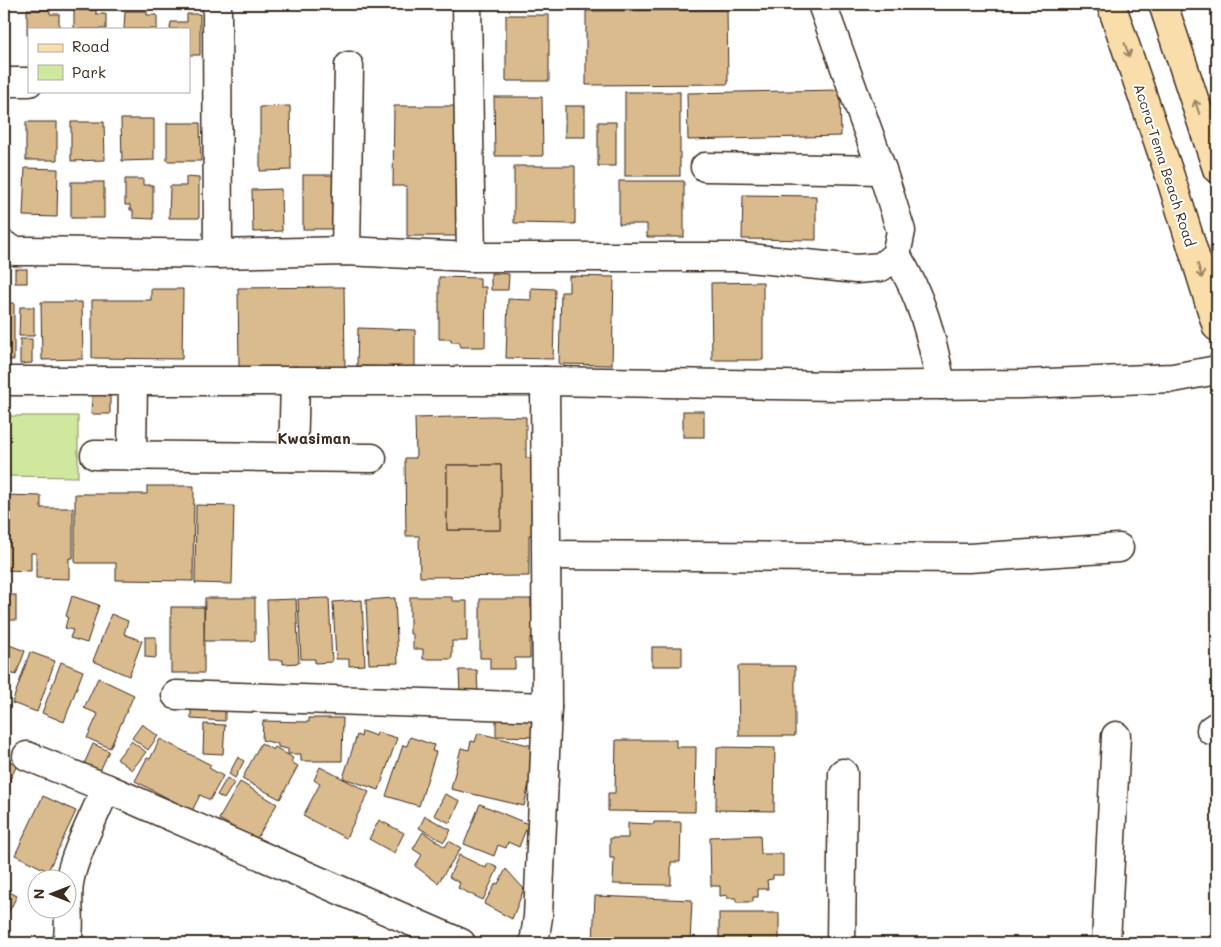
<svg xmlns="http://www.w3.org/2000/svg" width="1221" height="947" font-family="Mali,sans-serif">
  <rect width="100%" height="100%" fill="#fff"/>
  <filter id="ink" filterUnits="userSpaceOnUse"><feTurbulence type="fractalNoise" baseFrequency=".02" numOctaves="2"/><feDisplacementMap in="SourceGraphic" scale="10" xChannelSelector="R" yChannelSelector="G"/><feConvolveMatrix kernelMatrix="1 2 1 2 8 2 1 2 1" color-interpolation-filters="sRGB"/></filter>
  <g filter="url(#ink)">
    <!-- green -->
    <path fill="#d0e89e" stroke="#86895e" d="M 4,416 L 78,416 L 78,477 L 4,476 Z"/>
    <!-- building -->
    <g fill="#dabb8e" stroke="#3b2a1e" fill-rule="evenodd">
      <path d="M 27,9 L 50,10 L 50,14 L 59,14 L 59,29 L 29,29 L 29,35 L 27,35 Z"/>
      <path d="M 74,10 L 96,10 L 96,14 L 106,14 L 106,29 L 74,29 Z"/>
      <path d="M 727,10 L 728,84 L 586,85 L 586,11 Z"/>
      <path d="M 125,11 L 147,11 L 147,15 L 157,15 L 157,29 L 124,29 Z"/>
      <path d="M 187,14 L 200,14 L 200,55 L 189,55 L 189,29 L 170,29 L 171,22 L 187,22 Z"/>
      <rect x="506" y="15" width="43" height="66"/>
      <path d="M 840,90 L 841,136 L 688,140 L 687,93 Z"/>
      <rect x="625" y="92" width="55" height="84"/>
      <path d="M 494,97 L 542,97 L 543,156 L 495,156 Z"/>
      <path d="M 290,106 L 291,170 L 260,171 L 260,107 Z"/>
      <path d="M 394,106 L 460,106 L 459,236 L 407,236 L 407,186 L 393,186 Z"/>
      <rect x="565" y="106" width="20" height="31"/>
      <path d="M 121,119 L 154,119 L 154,160 L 122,161 Z"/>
      <rect x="26" y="122" width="31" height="38"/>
      <path d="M 71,122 L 104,122 L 105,160 L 71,161 Z"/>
      <rect x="598" y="122" width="18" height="44"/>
      <path d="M 167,123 L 200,123 L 201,161 L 167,161 Z"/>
      <path d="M 514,166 L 575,166 L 575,224 L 514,223 Z"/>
      <path d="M 25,168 L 58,169 L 57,217 L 23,216 Z"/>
      <rect x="303" y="175" width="35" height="54"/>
      <path d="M 186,177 L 199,178 L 199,218 L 169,218 L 170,186 L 186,186 Z"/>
      <path d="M 125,179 L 143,179 L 143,185 L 153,185 L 153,219 L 133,218 L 133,210 L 130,210 L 130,205 L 125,205 Z"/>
      <path d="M 619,181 L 684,181 L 684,237 L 647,237 L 647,224 L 619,224 Z"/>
      <rect x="71" y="182" width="33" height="36"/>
      <path d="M 281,189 L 282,231 L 253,232 L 252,190 Z"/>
      <path d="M 743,195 L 816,196 L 816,240 L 742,239 Z"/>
      <rect x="15" y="269" width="12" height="14"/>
      <path d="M 491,273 L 509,274 L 508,290 L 491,290 Z"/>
      <path d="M 569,276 L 614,277 L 612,365 L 559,364 L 561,292 L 569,292 Z"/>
      <path d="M 439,277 L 480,278 L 480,287 L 486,287 L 485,347 L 460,347 L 460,342 L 451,342 L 451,339 L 439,339 Z"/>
      <path d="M 763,282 L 763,360 L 712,360 L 711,283 Z"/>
      <path d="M 344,287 L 345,367 L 239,367 L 238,288 Z"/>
      <path d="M 531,288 L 555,289 L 553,359 L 506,358 L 508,299 L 531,300 Z"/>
      <path d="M 151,289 L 183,289 L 182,359 L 92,358 L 92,300 L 151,300 Z"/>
      <path d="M 4,299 L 5,299 L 5,303 L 14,303 L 14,360 L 4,360 Z"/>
      <path d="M 41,302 L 82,302 L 83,359 L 42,360 Z"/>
      <path d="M 20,307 L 34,307 L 34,336 L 19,336 Z"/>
      <path d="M 358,328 L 415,330 L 415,367 L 357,366 Z"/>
      <path d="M 20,339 L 32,339 L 32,363 L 20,364 Z"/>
      <path d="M 92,395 L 110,396 L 110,414 L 91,414 Z"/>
      <rect x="683" y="411" width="21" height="26"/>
      <path d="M 492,416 L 526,417 L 526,458 L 537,458 L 537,535 L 529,535 L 529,576 L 420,577 L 419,536 L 406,536 L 405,458 L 416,458 L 415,418 ZM 447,465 L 501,465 L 501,530 L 447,530 Z"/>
      <rect x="447" y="465" width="54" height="65"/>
      <path d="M 147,486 L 194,486 L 193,581 L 116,580 L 116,563 L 75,563 L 75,494 L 147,494 Z"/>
      <path d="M 4,495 L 41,496 L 41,508 L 73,508 L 73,558 L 69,558 L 69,579 L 36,578 L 36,553 L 31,553 L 31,571 L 4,570 Z"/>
      <path d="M 196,505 L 234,506 L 232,584 L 195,583 Z"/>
      <rect x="4" y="595" width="12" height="25"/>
      <path d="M 72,596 L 99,605 L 87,643 L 70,638 L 73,630 L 65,628 L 68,617 L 66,616 Z"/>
      <path d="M 410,597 L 452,597 L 452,601 L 467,601 L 467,641 L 452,641 L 452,659 L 423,659 L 423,649 L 413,649 L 413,634 L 410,634 Z"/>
      <path d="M 205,598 L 255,598 L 255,641 L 204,641 Z"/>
      <path d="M 329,598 L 332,662 L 315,663 L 315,659 L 301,659 L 298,599 Z"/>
      <path d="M 395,598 L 398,663 L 369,664 L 366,600 Z"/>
      <path d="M 296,599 L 299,663 L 283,664 L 283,660 L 269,660 L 267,600 Z"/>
      <path d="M 480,599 L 531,599 L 531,608 L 537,608 L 537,638 L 530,638 L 530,658 L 515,658 L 515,669 L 490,669 L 490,658 L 480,658 Z"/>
      <path d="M 362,600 L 365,665 L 349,666 L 349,659 L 336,659 L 333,602 Z"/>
      <rect x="171" y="607" width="33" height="66"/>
      <path d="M 111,614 L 128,621 L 124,634 L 142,641 L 129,676 L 93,661 Z"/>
      <path d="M 145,637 L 156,637 L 156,658 L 145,657 Z"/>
      <path d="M 4,643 L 25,651 L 16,675 L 4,671 Z"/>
      <rect x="652" y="647" width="30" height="19"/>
      <path d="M 30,652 L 55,661 L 37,712 L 12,703 Z"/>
      <path d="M 61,662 L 83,671 L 64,722 L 42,713 Z"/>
      <path d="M 738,666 L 795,666 L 795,736 L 739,736 Z"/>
      <path d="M 459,670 L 477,670 L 478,694 L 460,694 Z"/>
      <path d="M 98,678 L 134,695 L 110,748 L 87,738 L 98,714 L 84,708 Z"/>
      <path d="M 191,708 L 225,709 L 225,721 L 191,719 Z"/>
      <path d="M 496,716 L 539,716 L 538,737 L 496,736 Z"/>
      <path d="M 309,718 L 343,718 L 342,761 L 301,761 L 301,754 L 288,754 L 288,749 L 278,747 L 278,744 L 262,740 L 263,721 L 309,722 Z"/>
      <path d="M 142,724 L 158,736 L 148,750 L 132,738 Z"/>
      <path d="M 204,724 L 225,725 L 223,754 L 203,753 Z"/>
      <path d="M 362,731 L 376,736 L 377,732 L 397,738 L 379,790 L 343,778 L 357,735 L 361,737 Z"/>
      <path d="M 478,733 L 537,747 L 524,806 L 451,789 L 461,748 L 469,750 L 471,741 L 475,742 Z"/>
      <path d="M 410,737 L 434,745 L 432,751 L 436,752 L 419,806 L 386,796 L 403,745 L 407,746 Z"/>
      <path d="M 160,739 L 211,765 L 209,768 L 223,776 L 210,800 L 200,795 L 192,811 L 135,781 L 147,758 L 150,759 Z"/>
      <path d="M 616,740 L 676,740 L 676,747 L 696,747 L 695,812 L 608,811 L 608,793 L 615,793 Z"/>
      <path d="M 131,741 L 146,752 L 132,770 L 117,759 Z"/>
      <path d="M 261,743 L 273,750 L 275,747 L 293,758 L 291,762 L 298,766 L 280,799 L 242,779 Z"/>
      <path d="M 93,744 L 109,751 L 96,780 L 80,773 Z"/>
      <path d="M 717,747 L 775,748 L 774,811 L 716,810 Z"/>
      <path d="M 238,757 L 244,761 L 235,778 L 229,774 Z"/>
      <path d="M 4,758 L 17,765 L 4,792 Z"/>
      <path d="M 320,767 L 369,792 L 346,838 L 303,816 L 320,784 L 314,780 Z"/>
      <path d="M 227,778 L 234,783 L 224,799 L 217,795 Z"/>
      <path d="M 240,782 L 277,804 L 256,840 L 219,819 Z"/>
      <path d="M 445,794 L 460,801 L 450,823 L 434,815 Z"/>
      <path d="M 43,796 L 76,811 L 48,871 L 15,855 Z"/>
      <path d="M 480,804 L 528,824 L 519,847 L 508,842 L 506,848 L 498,845 L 494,856 L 464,844 Z"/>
      <path d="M 425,816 L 451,830 L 444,842 L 419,828 Z"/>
      <path d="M 379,820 L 404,833 L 394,853 L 369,839 Z"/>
      <path d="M 654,822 L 681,822 L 680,862 L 671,862 L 671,885 L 613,884 L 614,858 L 610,858 L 610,838 L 628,838 L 628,823 L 654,824 Z"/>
      <path d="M 423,832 L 445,847 L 449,841 L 461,848 L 438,883 L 415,866 L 422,855 L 413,849 Z"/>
      <path d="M 760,835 L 761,854 L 783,854 L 783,875 L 773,875 L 773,879 L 767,880 L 768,889 L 758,889 L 758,897 L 753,897 L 753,902 L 736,902 L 736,898 L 727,898 L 727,895 L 720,896 L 720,886 L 711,886 L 710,837 Z"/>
      <path d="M 459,855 L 486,868 L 488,863 L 498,868 L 483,900 L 458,888 L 460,883 L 449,877 Z"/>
      <path d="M 506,869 L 524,889 L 512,919 L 484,904 L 496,883 L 498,884 Z"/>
      <path d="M 4,889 L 17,896 L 4,921 Z"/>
      <path d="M 595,896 L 692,900 L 690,943 L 593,943 Z"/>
      <rect x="719" y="913" width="60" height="30"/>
    </g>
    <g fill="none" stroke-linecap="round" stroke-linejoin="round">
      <!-- minor casing -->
      <g stroke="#3b2a1e" stroke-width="31">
        <g id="minor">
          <path d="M 217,4 L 218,254"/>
          <path d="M 467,4 L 471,257"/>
          <path d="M 4,82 L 29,82"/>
          <path d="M 705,167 L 882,170"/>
          <path d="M 4,245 L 14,251 L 29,251 L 218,254 L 346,251 L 471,257 L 739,257 L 856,269 L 881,267 L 896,255 L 901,231 L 882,170 L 822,4"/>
          <path d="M 346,251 L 349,66"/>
          <path d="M 896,255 C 922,296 932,338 941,385"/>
          <path d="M 4,381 L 545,381 L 836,386 L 1023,384 L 1173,378 L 1217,370"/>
          <path d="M 95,455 L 372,458"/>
          <path d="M 132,456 L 133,381"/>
          <path d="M 293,457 L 295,381"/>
          <path d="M 547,555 L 969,558 L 1119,548"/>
          <path d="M 176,695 L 547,707"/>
          <path d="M 1211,730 L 1217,726"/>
          <path d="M 27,756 L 106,788 L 461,943"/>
          <path d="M 67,943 C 72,922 65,899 70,878 C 76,850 95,815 106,788"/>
          <path d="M 534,943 L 538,917 L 547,707 L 545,381"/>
          <path d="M 841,943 L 843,773"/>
          <path d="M 1106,943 L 1116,736"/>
        </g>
      </g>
      <!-- major casing -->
      <g stroke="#3b2a1e" stroke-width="31">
        <g id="major">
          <path d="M 1111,4 L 1170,176 L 1217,327"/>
          <path d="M 1163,4 L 1217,169"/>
        </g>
      </g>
      <!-- minor -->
      <use href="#minor" stroke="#fff" stroke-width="28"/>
      <!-- major -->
      <use href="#major" stroke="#f9deab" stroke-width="28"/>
    </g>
    <!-- one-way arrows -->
    <defs><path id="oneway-shaft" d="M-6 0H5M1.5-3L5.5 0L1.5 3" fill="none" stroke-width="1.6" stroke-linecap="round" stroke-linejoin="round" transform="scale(1.25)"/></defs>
    <g stroke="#9a8464">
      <use href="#oneway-shaft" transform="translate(1127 50) rotate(71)"/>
      <use href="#oneway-shaft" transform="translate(1197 107) rotate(-108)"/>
      <use href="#oneway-shaft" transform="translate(1200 271) rotate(73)"/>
    </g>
  </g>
  <g text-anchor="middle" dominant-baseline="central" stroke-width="4" stroke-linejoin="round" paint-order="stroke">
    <!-- street labels -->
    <g font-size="14" fill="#3b2a1e" stroke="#fff">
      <text transform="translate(1165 165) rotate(72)">Accra-Tema Beach Road</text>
    </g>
    <!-- neighbourhood labels -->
    <g font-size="15" font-weight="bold" fill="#3b2a1e" stroke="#fff">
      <text x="314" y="438">Kwasiman</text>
    </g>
  </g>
  <!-- margin -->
  <rect width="1221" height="947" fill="none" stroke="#fff" stroke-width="20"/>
  <rect x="10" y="10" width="1201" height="927" fill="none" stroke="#3b2a1e" stroke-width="2" filter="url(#ink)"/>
  <!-- legend -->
  <rect x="28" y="28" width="162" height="65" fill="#ffffff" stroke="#b1aaa5"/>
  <rect x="38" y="44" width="25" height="8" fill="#f9deab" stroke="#b1aaa5"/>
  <text x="72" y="52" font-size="15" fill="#3b2a1e">Road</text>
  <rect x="38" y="65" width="25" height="15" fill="#d0e89e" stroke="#b1aaa5"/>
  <text x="72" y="78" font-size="15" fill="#3b2a1e">Park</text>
  <!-- north arrow -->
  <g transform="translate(52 894) rotate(270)"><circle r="24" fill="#ffffff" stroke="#b1aaa5"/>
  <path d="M0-4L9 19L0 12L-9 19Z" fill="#3b2a1e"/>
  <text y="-8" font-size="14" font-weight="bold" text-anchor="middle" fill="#3b2a1e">N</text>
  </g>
</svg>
